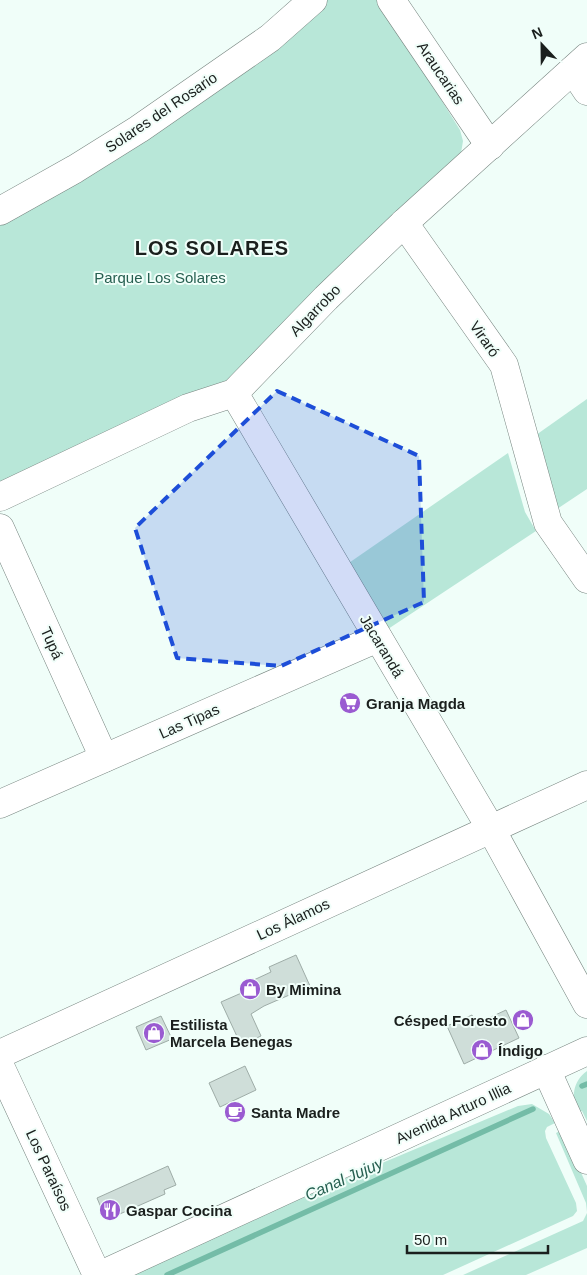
<svg xmlns="http://www.w3.org/2000/svg" width="587" height="1275" font-family="Arial,sans-serif">
  <rect width="100%" height="100%" fill="#f0fef9"/>
  <!-- green -->
  <g fill="#b8e7d8">
    <path d="M 327,0 L 379,0 L 460,130 L 463,141 L 461,153 L 226,386 L 0,489 L 0,224 L 293,31 Z"/>
    <path d="M 587,399 L 587,489 L 557,509 L 536,435 Z"/>
    <path d="M 508,453 L 525,512 L 536,531 L 382,633 L 343,567 Z"/>
    <path d="M 587,1071 L 587,1121 L 582,1111 L 576,1114 C 572,1097 572,1082 587,1071 Z"/>
    <path d="M 532,1104 L 549,1114 L 555,1123 L 547,1127 L 545,1131 L 546,1138 L 576,1203 L 577,1211 L 573,1216 L 443,1275 L 132,1275 L 325,1187 L 518,1106 Z"/>
    <path d="M 562,1130 L 587,1186 L 587,1212 L 586,1203 L 556,1133 Z"/>
    <path d="M 587,1213 L 587,1248 L 526,1275 L 463,1275 L 583,1221 Z"/>
  </g>
  <g fill="none" stroke-linecap="round" stroke-linejoin="round">
    <!-- stream -->
    <g stroke="#74bca7" stroke-width="5.5">
      <path d="M 582,1086 L 587,1084"/>
      <path d="M 167,1275 L 533,1109"/>
    </g>
  </g>
  <!-- building -->
  <g fill="#cfded9" stroke="#9eaca7">
    <path d="M 296,955 L 310,986 L 264,1006 L 251,1014 L 261,1036 L 241,1045 L 221,1002 L 246,991 L 243,985 L 271,972 L 269,967 Z"/>
    <path d="M 506,1010 L 519,1038 L 464,1064 L 447,1026 L 472,1015 L 476,1024 Z"/>
    <path d="M 161,1016 L 172,1039 L 146,1050 L 136,1027 Z"/>
    <path d="M 245,1066 L 256,1090 L 220,1107 L 209,1083 Z"/>
    <path d="M 168,1166 L 176,1185 L 164,1190 L 165,1194 L 113,1217 L 112,1214 L 105,1217 L 97,1198 Z"/>
  </g>
  <g fill="none" stroke-linecap="round" stroke-linejoin="round">
    <!-- minor casing -->
    <g stroke="#788681" stroke-width="29">
      <g id="minor">
        <path d="M 391,0 L 490,146"/>
        <path d="M 573,70 L 587,91"/>
        <path d="M 0,211 L 75,169 L 139,129 L 270,38 L 313,0"/>
        <path d="M 404,223 L 504,365 L 548,523 L 587,579"/>
        <path d="M 234,393 L 491,829 L 587,1004"/>
        <path d="M 0,497 L 188,408 L 234,393 L 326,298 L 404,223 L 587,57"/>
        <path d="M 0,528 L 104,758"/>
        <path d="M 0,804 L 378,638"/>
        <path d="M 0,1054 L 587,785"/>
        <path d="M 0,1066 L 97,1275"/>
        <path d="M 546,1069 L 587,1160"/>
      </g>
    </g>
    <!-- major casing -->
    <g stroke="#788681" stroke-width="29">
      <path id="major" d="M 101,1275 L 587,1051"/>
    </g>
    <!-- minor -->
    <use href="#minor" stroke="#fff" stroke-width="28"/>
    <!-- major -->
    <use href="#major" stroke="#fff" stroke-width="28"/>
  </g>
  <!-- marked area -->
  <path fill="#1d4ed8" fill-opacity="0.2" stroke="#1d4ed8" stroke-width="4" stroke-dasharray="10 6" stroke-linejoin="round" d="M 277,391 L 419,456 L 424,602 L 281,666 L 177,658 L 135,528 Z"/>
  <!-- icons -->
  <defs>
    <g id="supermarket-disc" transform="scale(1.125)"><circle r="9.5" fill="#9a5bd1" stroke="#f0fef9"/><path d="M-6-5.5h2.5l.6 2H6L4.5 2H-2.5L-4.4-4H-6ZM-1.5 3.2a1.3 1.3 0 1 0 .1 0ZM3 3.2a1.3 1.3 0 1 0 .1 0Z" fill="#fff"/></g>
    <g id="shop-disc" transform="scale(1.125)"><circle r="9.5" fill="#9a5bd1" stroke="#f0fef9"/><path d="M-5-2.5h2.3a2.7 3.5 0 0 1 5.4 0H5L5.5 6h-11ZM-1.5-2.5h3a1.5 2.3 0 0 0-3 0Z" fill="#fff"/></g>
    <g id="cafe-disc" transform="scale(1.125)"><circle r="9.5" fill="#9a5bd1" stroke="#f0fef9"/><path d="M-5.5-4.5H6V0H3Q3 3.5 0 3.5H-2.5Q-5.5 3.5-5.5 0ZM3-3.2v2h1.7v-2ZM-6 4.5H4V6H-6Z" fill="#fff"/></g>
    <g id="restaurant-disc" transform="scale(1.125)"><circle r="9.5" fill="#9a5bd1" stroke="#f0fef9"/><path d="M-5-6h1v4h1v-4h1v4h1v-4h1v5L-1.5 .5V6h-2V.5L-5-1ZM5-6V6H3V1.5H1.5Q1.5-4 5-6Z" fill="#fff"/></g>
  </defs>
  <g fill-rule="evenodd">
    <use href="#supermarket-disc" x="350" y="703"/>
    <use href="#shop-disc" x="250" y="989"/>
    <use href="#shop-disc" x="523" y="1020"/>
    <use href="#shop-disc" x="154" y="1033"/>
    <use href="#shop-disc" x="482" y="1050"/>
    <use href="#cafe-disc" x="235" y="1112"/>
    <use href="#restaurant-disc" x="110" y="1210"/>
  </g>
  <g text-anchor="middle" dominant-baseline="central" stroke-width="4" stroke-linejoin="round" paint-order="stroke">
    <!-- street labels -->
    <g font-size="15" fill="#1a1f1d" stroke="#f0fef9">
      <text transform="translate(441 73) rotate(56)">Araucarias</text>
      <text transform="translate(161 112) rotate(-34)">Solares del Rosario</text>
      <text transform="translate(315 310) rotate(-46)">Algarrobo</text>
      <text transform="translate(485 339) rotate(55)">Viraró</text>
      <text transform="translate(52 643) rotate(66)">Tupá</text>
      <text transform="translate(382 646) rotate(59)">Jacarandá</text>
      <text transform="translate(189 721) rotate(-24)">Las Tipas</text>
      <text transform="translate(293 919) rotate(-25)">Los Álamos</text>
      <text transform="translate(453 1113) rotate(-25)">Avenida Arturo Illia</text>
      <text transform="translate(49 1170) rotate(65)">Los Paraísos</text>
    </g>
    <!-- park labels -->
    <g font-size="15" fill="#265f50" stroke="#f0fef9">
      <text x="160" y="277">Parque Los Solares</text>
    </g>
    <!-- poi labels -->
    <g font-size="15" font-weight="bold" fill="#1a1f1d" stroke="#f0fef9" text-anchor="start">
      <text x="366" y="703">Granja Magda</text>
      <text x="266" y="989">By Mimina</text>
      <text x="507" y="1020" text-anchor="end">Césped Foresto</text>
      <text x="170" y="1024">Estilista<tspan x="170" dy="17">Marcela Benegas</tspan></text>
      <text x="498" y="1050">Índigo</text>
      <text x="251" y="1112">Santa Madre</text>
      <text x="126" y="1210">Gaspar Cocina</text>
    </g>
    <!-- water labels -->
    <g font-size="16" font-style="italic" fill="#245e4f" stroke="#f0fef9">
      <text transform="translate(344 1179) rotate(-24)">Canal Jujuy</text>
    </g>
    <!-- district labels -->
    <g font-size="20" font-weight="bold" letter-spacing="1" fill="#1a1f1d" stroke="#f0fef9">
      <text x="212" y="248">LOS SOLARES</text>
    </g>
  </g>
  <!-- north arrow -->
  <g transform="translate(542 45) rotate(338)" stroke="#f0fef9" stroke-width="4" paint-order="stroke">
  <path d="M0-4L9 19L0 12L-9 19Z" fill="#1a1f1d"/>
  <text y="-8" font-size="14" font-weight="bold" text-anchor="middle" fill="#1a1f1d">N</text>
  </g>
  <!-- scale -->
  <path d="M407 1245v8h141v-8" fill="none" stroke="#1a1f1d" stroke-width="2.5"/>
  <text x="414" y="1245" font-size="15" fill="#1a1f1d" stroke="#f0fef9" stroke-width="4" paint-order="stroke">50 m</text>
</svg>
